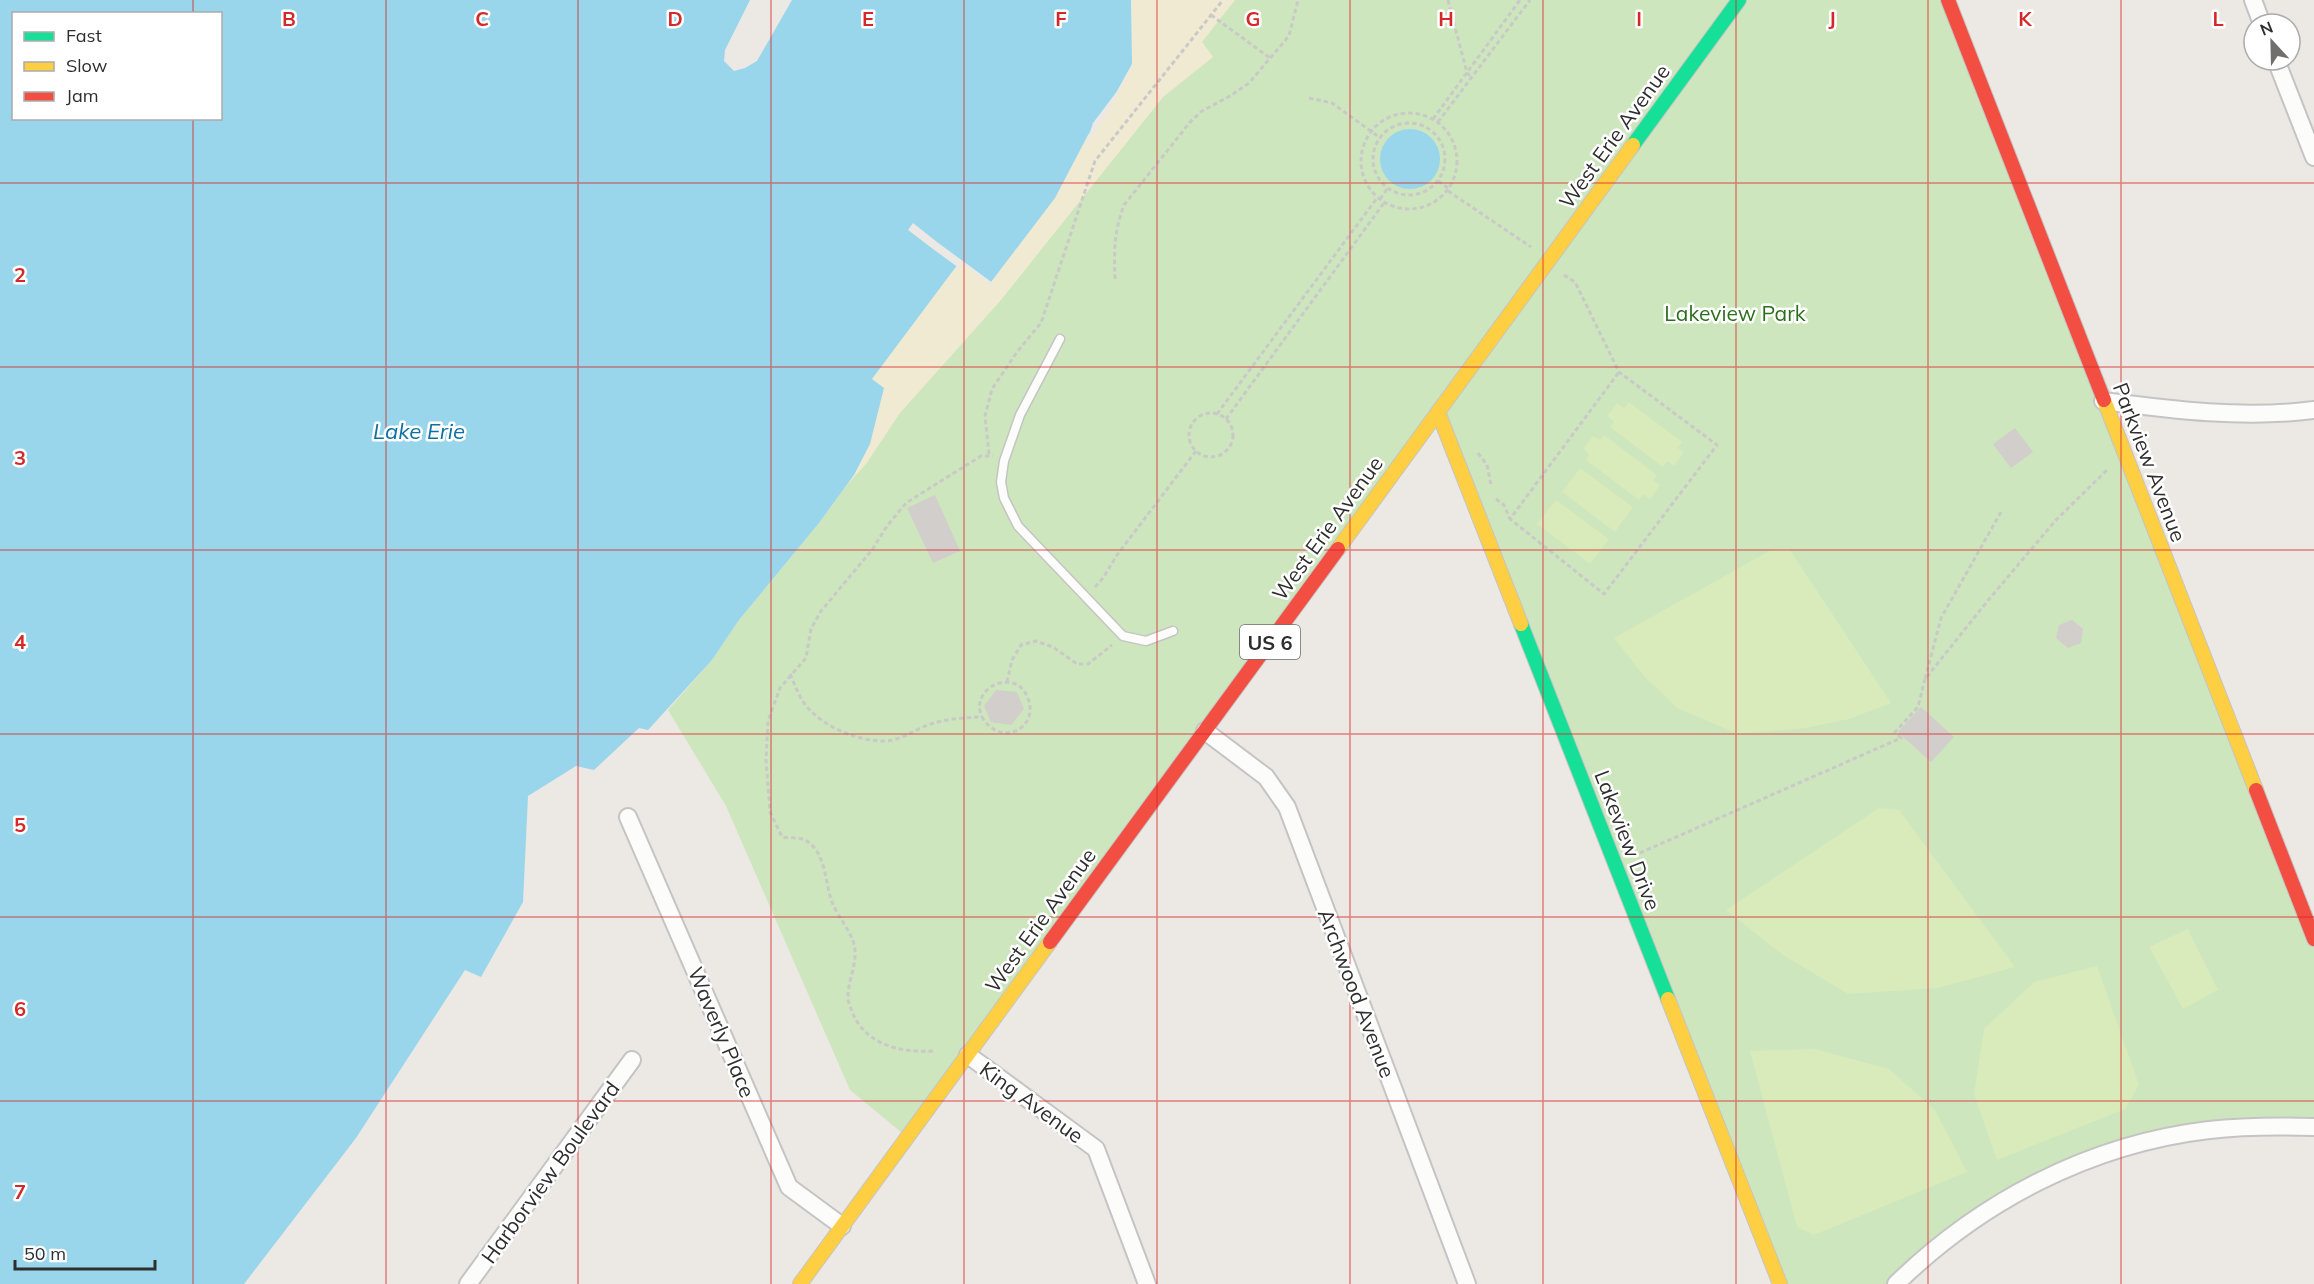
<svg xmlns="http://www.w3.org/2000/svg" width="2314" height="1284" font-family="Mulish,sans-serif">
  <rect width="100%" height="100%" fill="#ece8e4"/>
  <!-- green -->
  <path fill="#cee6be" d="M 1131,0 L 1948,0 L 2314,939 L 2314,1127 L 2208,1130 L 2030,1185 L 1896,1284 L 1780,1284 L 1438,413 L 907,1137 L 850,1090 L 726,806 L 668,710 L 712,660 L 739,620 L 819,523 L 854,475 Z"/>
  <!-- sand -->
  <path fill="#f0ead3" d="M 792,0 L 1235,0 L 1202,42 L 1213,57 L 1163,97 L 1001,300 L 900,413 L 866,464 L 846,486 Z"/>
  <!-- pitch -->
  <g fill="#d9eabb">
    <path d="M 1629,402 L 1682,442 L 1678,448 L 1684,452 L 1674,466 L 1667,461 L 1663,467 L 1610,427 L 1614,422 L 1607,416 L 1617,403 L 1624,408 Z"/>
    <path d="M 1604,435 L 1657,475 L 1653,480 L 1660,485 L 1650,499 L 1643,494 L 1639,500 L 1586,460 L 1589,454 L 1583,449 L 1593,436 L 1600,440 Z"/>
    <path d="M 1580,468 L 1633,507 L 1615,532 L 1562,492 Z"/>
    <path d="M 1556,500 L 1609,539 L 1590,564 L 1537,524 Z"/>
    <path d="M 1773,549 L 1790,550 L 1891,703 L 1849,719 L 1806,728 L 1738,734 L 1677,708 L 1644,676 L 1614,638 Z"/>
    <path d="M 1879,808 L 1899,810 L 2015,967 L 1938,988 L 1848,994 L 1783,955 L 1726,910 Z"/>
    <path d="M 2188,929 L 2218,990 L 2183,1009 L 2149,947 Z"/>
    <path d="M 2097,966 L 2139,1085 L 2125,1109 L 1997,1160 L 1974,1094 L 1984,1029 L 2034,982 Z"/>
    <path d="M 1815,1049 L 1889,1069 L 1935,1110 L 1967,1172 L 1814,1235 L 1797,1227 L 1750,1051 Z"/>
  </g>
  <!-- water -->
  <g fill="#99d6ec" fill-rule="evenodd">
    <path d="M 0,0 L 1131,0 L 1132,64 L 1112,100 L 1088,135 L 1055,198 L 991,282 L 961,260 L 872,379 L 884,388 L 870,444 L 854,475 L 819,523 L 739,620 L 712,660 L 648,730 L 639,728 L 594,770 L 576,766 L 528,796 L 523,902 L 481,977 L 465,970 L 356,1138 L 244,1284 L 0,1284 ZM 14,14 L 220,14 L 220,118 L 14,118 Z"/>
    <circle cx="1410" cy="159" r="30"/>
  </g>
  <!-- pier -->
  <g fill="#ece8e4">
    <path d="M 750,0 L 792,0 L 757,61 L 745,68 L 734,71 L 724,61 L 725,50 Z"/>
    <path d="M 1135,61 L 1120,91 L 1085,148 L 1093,123 L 1118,90 Z"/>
    <path d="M 913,223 L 937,242 L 994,284 L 990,285 L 962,264 L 959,268 L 933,249 L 908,230 Z"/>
  </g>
  <!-- building -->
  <g fill="#d1cecb">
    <path d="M 2015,428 L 2033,452 L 2011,468 L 1993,444 Z"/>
    <path d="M 935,495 L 960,551 L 933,563 L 907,508 Z"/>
    <path d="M 2072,620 L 2083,629 L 2081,643 L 2068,648 L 2056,638 L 2059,625 Z"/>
    <path d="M 996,690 L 1017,692 L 1024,709 L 1011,725 L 991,722 L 984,706 Z"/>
    <path d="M 1921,707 L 1954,737 L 1931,762 L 1898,732 Z"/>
  </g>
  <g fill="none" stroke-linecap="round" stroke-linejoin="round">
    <!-- lane casing -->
    <g stroke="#c5c4c5" stroke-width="11">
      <path id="lane" d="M 1060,339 L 1020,415 L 1004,461 L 1001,482 L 1004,498 L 1018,526 L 1123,636 L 1146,641 L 1173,631"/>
    </g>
    <!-- street casing -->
    <g stroke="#c5c4c5" stroke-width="20">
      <g id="street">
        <path d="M 2253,0 L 2262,24"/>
        <path d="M 2276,60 L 2314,157"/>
        <path d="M 2103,401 C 2173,410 2244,419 2314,410"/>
        <path d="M 1205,731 L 1266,777 L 1287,807 L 1467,1284"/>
        <path d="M 628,817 L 789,1187 L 842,1226"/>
        <path d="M 968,1055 L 1096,1149 L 1147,1284"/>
        <path d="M 468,1284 L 632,1060"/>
        <path d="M 1896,1284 C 1981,1201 2090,1144 2209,1130 C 2244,1126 2279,1126 2314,1127"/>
      </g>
    </g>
    <!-- fast casing -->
    <g stroke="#c5c4c5" stroke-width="16">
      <g id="fast">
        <path d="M 1633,145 L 1739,0"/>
        <path d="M 1521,624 L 1668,999"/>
      </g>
    </g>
    <!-- slow casing -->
    <g stroke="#c5c4c5" stroke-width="16">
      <g id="slow">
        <path d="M 2104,400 L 2256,790"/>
        <path d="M 1438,412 L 1521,624"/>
        <path d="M 1338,549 L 1633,145"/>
        <path d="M 1668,999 L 1780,1284"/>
        <path d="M 800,1284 L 1050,942"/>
      </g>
    </g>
    <!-- jam casing -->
    <g stroke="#c5c4c5" stroke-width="16">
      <g id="jam">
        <path d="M 1948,0 L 2104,400"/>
        <path d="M 2256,790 L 2314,939"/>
        <path d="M 1050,942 L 1338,549"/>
      </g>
    </g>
    <!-- path -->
    <g stroke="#c9c9c8" stroke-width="3" stroke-dasharray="4.5 3" stroke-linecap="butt">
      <path d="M 1448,0 L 1467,73 L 1472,78"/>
      <path d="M 1211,15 L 1270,58"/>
      <path d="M 1309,98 L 1332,103 L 1379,137"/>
      <circle cx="1409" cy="161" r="48"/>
      <path d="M 1433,119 L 1520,0"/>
      <path d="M 1438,122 L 1530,0"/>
      <circle cx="1409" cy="159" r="36"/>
      <path d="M 1438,181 L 1448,188"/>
      <path d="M 1448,191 L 1531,247"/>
      <path d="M 1380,199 L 1387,189"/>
      <path d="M 1564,275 L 1575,282 L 1619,372 L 1717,445 L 1604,594 L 1510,519 L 1619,372"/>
      <path d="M 1115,279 C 1114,250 1114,232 1124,205 L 1191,121 L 1202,111 L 1230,96 L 1249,83 L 1289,36 L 1298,0"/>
      <circle cx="1211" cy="435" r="22"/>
      <path d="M 1217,414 L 1377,198"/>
      <path d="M 1226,419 L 1384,203"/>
      <path d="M 1478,453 L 1487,465 L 1491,485"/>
      <path d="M 989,454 L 985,416 L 992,389 L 1017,352 L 1041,323 L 1095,161 L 1223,0"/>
      <path d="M 1496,499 L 1504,505 L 1510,519"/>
      <path d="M 2001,512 L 1941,618 L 1925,679 L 1990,598 L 2056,520 L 2109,468"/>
      <path d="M 1095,587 L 1103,578 L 1117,555 L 1196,451"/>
      <path d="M 790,674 C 796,687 800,701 810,710 C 828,729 859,741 885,741 C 902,740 914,730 928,725 C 944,719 962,718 978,717 L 982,717 C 1002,750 1043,726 1026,694 C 1012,668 969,689 982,717"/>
      <path d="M 1007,682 L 1012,660 L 1021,645 L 1036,641 L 1053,647 L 1077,664 L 1088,664 L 1112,645"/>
      <path d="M 1633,856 L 1901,738 L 1895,732 L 1918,707 L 1925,679"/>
      <path d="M 933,1051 C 899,1053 863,1044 851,1009 C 850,1005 847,1000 848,996 C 848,981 856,967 855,951 C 854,933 838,918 832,902 C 825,883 826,851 805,840 C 799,837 788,838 782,837 L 770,812 L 766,760 L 768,721 L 780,688 L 806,658 L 811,629 L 821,611 L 872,550 L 887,526 L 906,503 L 981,456 L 993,456"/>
    </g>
    <!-- lane -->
    <use href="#lane" stroke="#fcfcfb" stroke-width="8"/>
    <!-- street -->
    <use href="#street" stroke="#fcfcfb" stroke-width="16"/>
    <!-- fast -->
    <use href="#fast" stroke="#16e098" stroke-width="14"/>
    <!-- slow -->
    <use href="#slow" stroke="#ffcf43" stroke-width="14"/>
    <!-- jam -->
    <use href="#jam" stroke="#f24e42" stroke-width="14"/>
  </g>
  <!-- grid -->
  <path fill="none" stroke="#d62828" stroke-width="1.5" stroke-opacity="0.55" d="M 193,0 L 193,14M 386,0 L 386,1284M 578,0 L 578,1284M 771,0 L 771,1284M 964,0 L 964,1284M 1157,0 L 1157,1284M 1350,0 L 1350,1284M 1543,0 L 1543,1284M 1736,0 L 1736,1284M 1928,0 L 1928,1284M 2121,0 L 2121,1284M 193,118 L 193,1284M 0,183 L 2314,183M 0,367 L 2314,367M 0,550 L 2314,550M 0,734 L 2314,734M 0,917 L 2314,917M 0,1101 L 2314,1101"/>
  <g text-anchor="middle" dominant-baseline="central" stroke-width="5" stroke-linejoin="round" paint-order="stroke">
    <!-- shield labels -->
    <rect fill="#fff" stroke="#6d6d6d" stroke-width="1.5" x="1240" y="625" width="60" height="34" rx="4.5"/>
    <g font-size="20" font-weight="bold" fill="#2e2e2e">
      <text x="1270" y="642">US 6</text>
    </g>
    <!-- street labels -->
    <g font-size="21" fill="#2e2e2e" stroke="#fff">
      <text transform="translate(1614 136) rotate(-54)">West Erie Avenue</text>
      <text transform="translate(2150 462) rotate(69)">Parkview Avenue</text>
      <text transform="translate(1327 528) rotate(-54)">West Erie Avenue</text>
      <text transform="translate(1628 840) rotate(69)">Lakeview Drive</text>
      <text transform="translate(1040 920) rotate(-54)">West Erie Avenue</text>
      <text transform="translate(1357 993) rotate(69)">Archwood Avenue</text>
      <text transform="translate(722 1032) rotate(67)">Waverly Place</text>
      <text transform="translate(1032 1102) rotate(36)">King Avenue</text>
      <text transform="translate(550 1172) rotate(-54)">Harborview Boulevard</text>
    </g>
    <!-- park labels -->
    <g font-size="21" fill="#2c6e1b" stroke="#fff">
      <text x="1735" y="313">Lakeview Park</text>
    </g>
    <!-- water labels -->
    <g font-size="22" font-style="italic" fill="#0d6fa3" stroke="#fff">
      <text x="419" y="431">Lake Erie</text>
    </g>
  </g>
  <g font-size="20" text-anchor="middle" font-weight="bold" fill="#d62828" stroke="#fff" stroke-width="5" stroke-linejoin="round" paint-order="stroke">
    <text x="289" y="26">B</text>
    <text x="482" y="26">C</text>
    <text x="675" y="26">D</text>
    <text x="868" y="26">E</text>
    <text x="1061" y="26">F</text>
    <text x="1253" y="26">G</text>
    <text x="1446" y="26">H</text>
    <text x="1639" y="26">I</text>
    <text x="1832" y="26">J</text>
    <text x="2025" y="26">K</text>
    <text x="2218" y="26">L</text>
    <text x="20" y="282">2</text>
    <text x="20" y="465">3</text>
    <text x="20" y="649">4</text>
    <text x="20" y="832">5</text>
    <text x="20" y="1016">6</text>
    <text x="20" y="1199">7</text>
  </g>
  <!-- legend -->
  <rect x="12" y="12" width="210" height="108" fill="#ffffff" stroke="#ababab" stroke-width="1.5"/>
  <rect x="24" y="32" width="30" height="9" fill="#16e098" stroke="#ababab" stroke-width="1.5"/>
  <text x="66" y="42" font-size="18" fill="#2e2e2e">Fast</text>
  <rect x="24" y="62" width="30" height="9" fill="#ffcf43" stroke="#ababab" stroke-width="1.5"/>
  <text x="66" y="72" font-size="18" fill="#2e2e2e">Slow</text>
  <rect x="24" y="92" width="30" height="9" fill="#f24e42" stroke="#ababab" stroke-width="1.5"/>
  <text x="66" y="102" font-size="18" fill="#2e2e2e">Jam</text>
  <!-- north arrow -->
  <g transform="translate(2272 42) rotate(338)"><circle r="28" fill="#ffffff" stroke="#ababab" stroke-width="1.5"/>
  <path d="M0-4.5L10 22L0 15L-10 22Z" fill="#706f6e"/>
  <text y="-9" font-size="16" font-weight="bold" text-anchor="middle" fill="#2e2e2e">N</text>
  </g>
  <!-- scale -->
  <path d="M15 1260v9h140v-9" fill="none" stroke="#2e2e2e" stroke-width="3"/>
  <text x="24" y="1260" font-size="18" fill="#2e2e2e" stroke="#ffffff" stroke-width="4.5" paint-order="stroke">50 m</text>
</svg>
